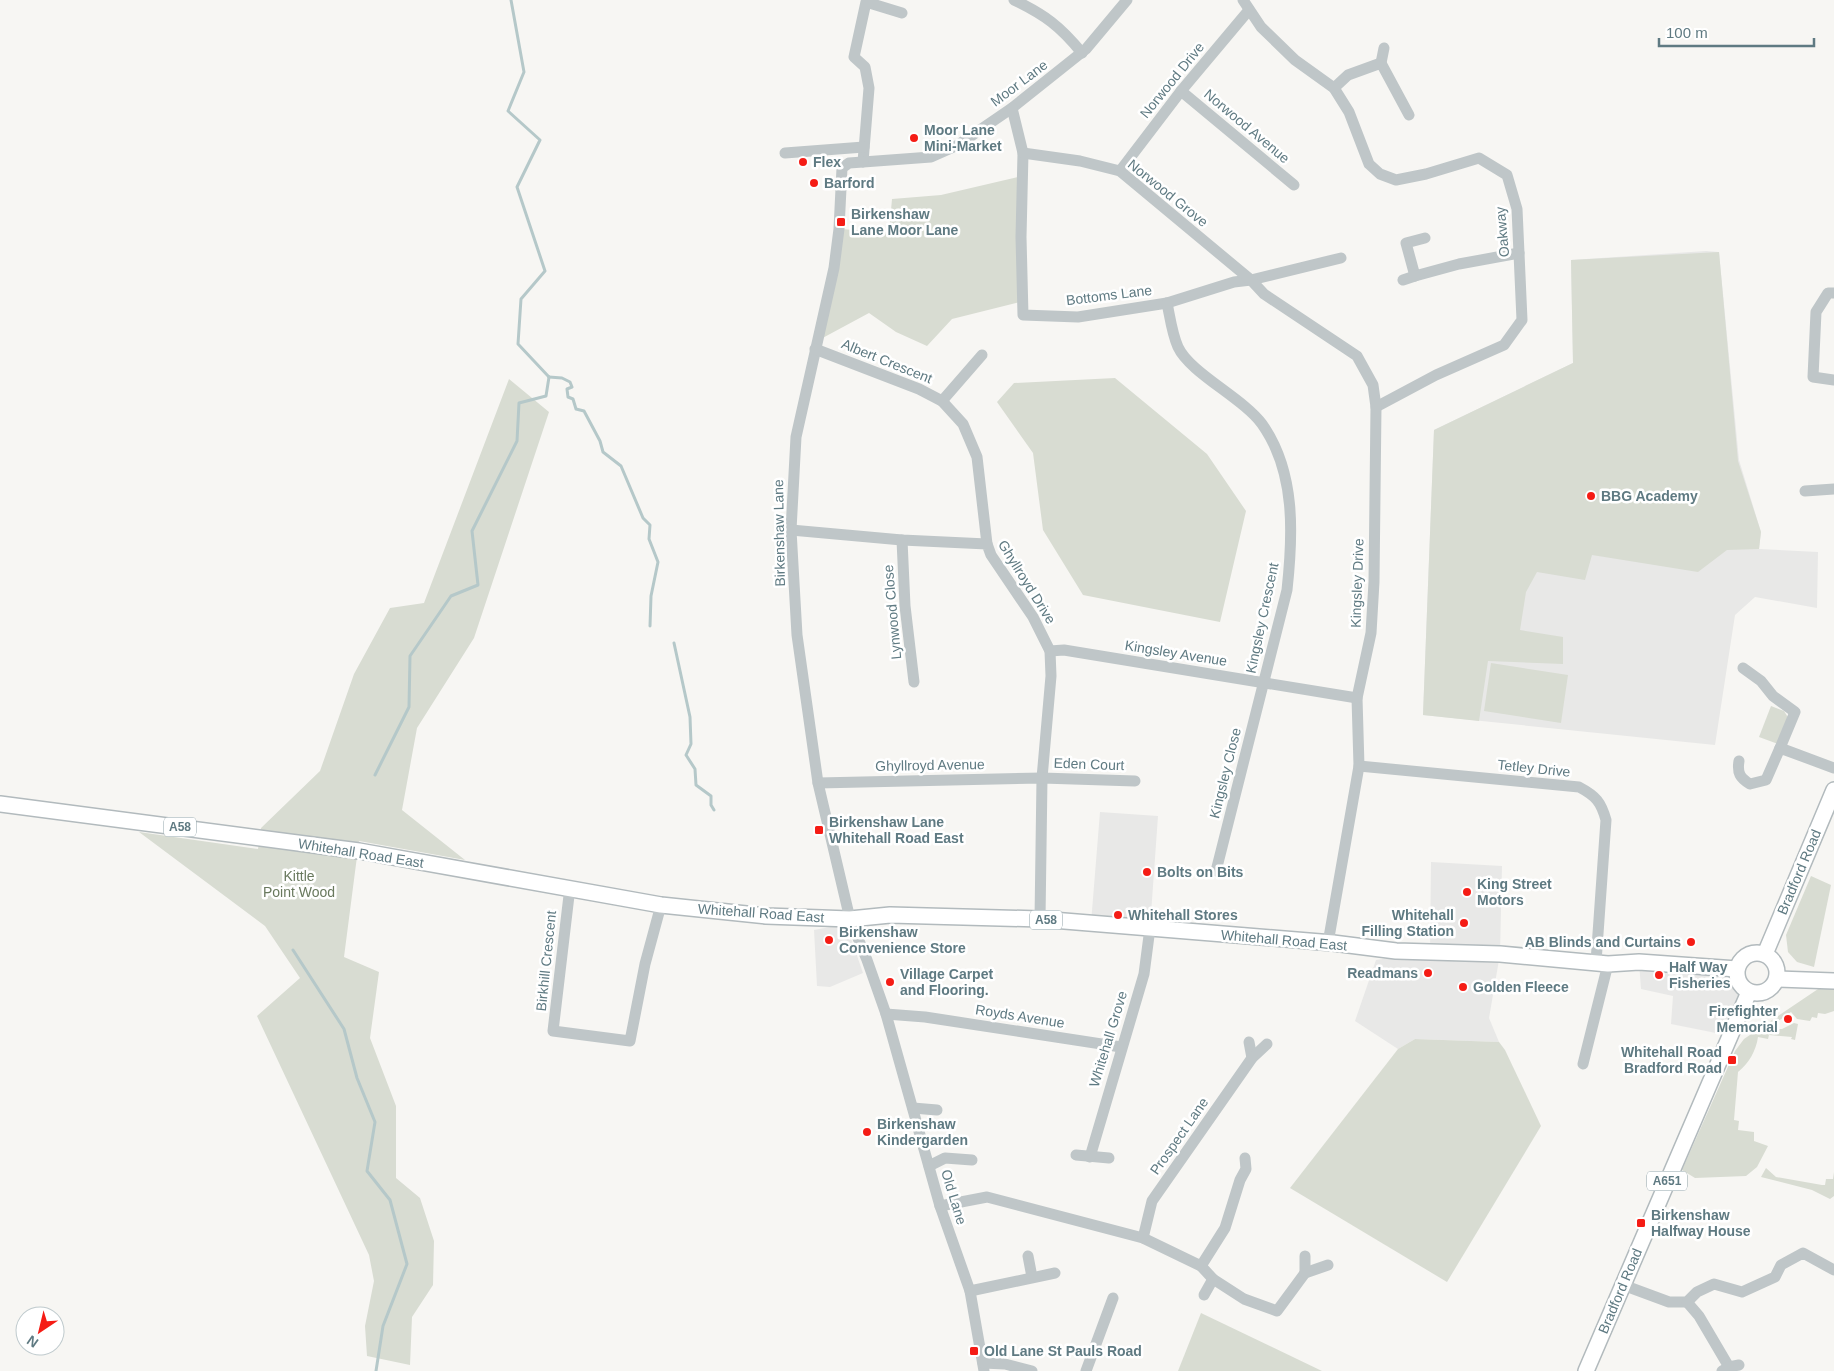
<svg xmlns="http://www.w3.org/2000/svg" width="1834" height="1371" font-family="Arial,sans-serif">
  <rect width="100%" height="100%" fill="#f7f6f3"/>
  <!-- built -->
  <g fill="#e8e8e7">
    <path d="M 1706,251 L 1719,252 L 1739,460 L 1761,532 L 1759,549 L 1818,552 L 1817,608 L 1755,597 L 1735,615 L 1715,745 L 1423,715 L 1434,430 L 1573,363 L 1571,260 Z"/>
    <path d="M 1100,812 L 1158,816 L 1150,928 L 1091,923 Z"/>
    <path d="M 1431,862 L 1502,866 L 1500,954 L 1489,1018 L 1499,1042 L 1415,1039 L 1398,1049 L 1355,1021 L 1376,960 L 1430,952 Z"/>
    <path d="M 846,924 L 863,973 L 830,987 L 817,986 L 814,930 Z"/>
    <path d="M 1639,962 L 1737,973 L 1744,988 L 1731,1036 L 1671,1024 L 1673,996 L 1641,989 Z"/>
  </g>
  <!-- green -->
  <g fill="#d8dcd2">
    <path d="M 1022,176 L 1024,301 L 952,319 L 927,346 L 896,332 L 869,313 L 817,341 L 839,229 L 889,232 L 892,199 L 941,195 Z"/>
    <path d="M 1719,252 L 1738,461 L 1761,532 L 1759,549 L 1727,550 L 1698,572 L 1592,555 L 1585,580 L 1537,572 L 1526,592 L 1520,630 L 1563,637 L 1563,664 L 1488,661 L 1479,721 L 1423,715 L 1434,430 L 1573,363 L 1571,260 Z"/>
    <path d="M 1115,378 L 1207,454 L 1246,511 L 1220,622 L 1083,595 L 1043,530 L 1033,453 L 997,402 L 1014,383 Z"/>
    <path d="M 509,379 L 549,412 L 474,638 L 417,728 L 402,810 L 465,860 L 359,841 L 344,957 L 379,972 L 370,1038 L 396,1106 L 396,1178 L 420,1198 L 434,1241 L 433,1285 L 412,1317 L 410,1365 L 367,1356 L 365,1326 L 374,1281 L 369,1255 L 257,1016 L 300,978 L 265,926 L 139,832 L 258,849 L 261,828 L 320,771 L 354,674 L 390,608 L 424,603 Z"/>
    <path d="M 1491,663 L 1568,675 L 1561,723 L 1484,711 Z"/>
    <path d="M 1771,706 L 1784,711 L 1789,719 L 1778,744 L 1759,737 Z"/>
    <path d="M 1811,876 L 1831,885 L 1814,967 L 1797,962 L 1788,952 L 1786,935 Z"/>
    <path d="M 1821,987 L 1834,989 L 1834,1011 L 1825,1014 L 1818,1013 L 1817,1018 L 1812,1017 L 1810,1021 L 1797,1019 L 1791,1012 L 1774,1024 L 1777,1029 L 1782,1029 L 1794,1023 L 1798,1024 L 1795,1040 L 1791,1039 L 1792,1037 L 1769,1035 L 1768,1039 L 1758,1037 C 1756,1051 1749,1063 1738,1072 L 1734,1120 L 1739,1121 L 1738,1130 L 1754,1132 L 1754,1141 L 1768,1146 L 1757,1167 L 1746,1176 L 1695,1178 L 1682,1170 L 1735,1051 L 1744,1039 Z"/>
    <path d="M 1415,1039 L 1499,1042 L 1505,1050 L 1541,1126 L 1447,1282 L 1290,1188 L 1398,1049 Z"/>
    <path d="M 1766,1168 L 1776,1177 L 1822,1185 L 1825,1185 L 1826,1179 L 1833,1179 L 1834,1172 L 1834,1196 L 1830,1199 L 1812,1190 L 1761,1177 Z"/>
    <path d="M 1201,1313 L 1322,1371 L 1178,1371 Z"/>
  </g>
  <g fill="none" stroke-linecap="round" stroke-linejoin="round">
    <!-- stream -->
    <g stroke="#b5c8c9" stroke-width="3">
      <path d="M 511,0 L 524,72 L 508,111 L 540,140 L 517,187 L 545,271 L 521,299 L 518,344 L 549,377"/>
      <path d="M 549,377 L 562,378 L 570,382 L 572,387 L 567,389 L 568,397 L 573,399 L 576,409 L 584,411 L 600,441 L 603,452 L 621,466 L 643,518 L 650,525 L 649,539 L 658,562 L 651,596 L 650,626"/>
      <path d="M 674,643 L 690,717 L 691,744 L 686,755 L 695,769 L 696,785 L 711,796 L 711,805 L 714,810"/>
      <path d="M 375,775 L 409,707 L 410,656 L 451,596 L 478,585 L 472,531 L 517,441 L 519,403 L 546,396 L 549,377"/>
      <path d="M 293,950 L 344,1029 L 357,1078 L 375,1122 L 367,1171 L 390,1200 L 407,1264 L 383,1326 L 376,1371"/>
    </g>
    <!-- major casing -->
    <g stroke="#b2babd" stroke-width="18">
      <g id="major">
        <path d="M 0,804 L 359,851 L 661,905 L 766,916 L 850,919 L 890,915 L 1040,919 L 1333,943 L 1396,951 L 1500,954 L 1608,964 L 1639,962 L 1737,969"/>
        <circle cx="1757" cy="973" r="20"/>
        <path d="M 1765,954 L 1834,790"/>
        <path d="M 1777,979 L 1834,981"/>
        <path d="M 1586,1371 L 1749,992"/>
      </g>
    </g>
    <!-- minor -->
    <g stroke="#bfc6c8" stroke-width="11">
      <path d="M 1014,0 C 1045,15 1060,26 1082,53"/>
      <path d="M 1243,0 L 1261,27 L 1295,60 L 1334,88 L 1349,112 L 1369,164 L 1380,174 L 1396,180 L 1426,174 L 1479,158 L 1507,175 L 1517,209 L 1522,320 L 1504,345 L 1436,375 L 1376,407"/>
      <path d="M 902,13 L 866,2 L 854,57 L 865,67 L 869,88 L 863,162 L 931,157 L 958,145 L 1012,108 L 1086,49 L 1127,0"/>
      <path d="M 1381,63 L 1384,48"/>
      <path d="M 1334,88 L 1348,75 L 1381,63 L 1409,115"/>
      <path d="M 1181,91 L 1294,185"/>
      <path d="M 1012,108 L 1023,153 L 1021,237 L 1023,315 L 1078,317 L 1167,303 L 1234,282 L 1251,280 L 1341,258"/>
      <path d="M 785,153 L 864,147"/>
      <path d="M 1023,153 L 1080,161 L 1120,171 L 1251,280 L 1264,294 L 1357,356 L 1373,385 L 1376,407 L 1374,582 L 1371,633 L 1357,698 L 1359,766 L 1328,943"/>
      <path d="M 863,162 L 849,163 L 842,168 L 839,229 L 834,268 L 796,437 L 791,530 L 797,635 L 818,783 L 850,919 L 867,960 L 886,1014 L 940,1206 L 970,1291 L 984,1371"/>
      <path d="M 1120,171 L 1181,91 L 1249,10"/>
      <path d="M 1425,238 L 1406,243 L 1415,276 L 1459,264 L 1519,253"/>
      <path d="M 1403,280 L 1415,276"/>
      <path d="M 1834,293 L 1828,293 L 1816,312 L 1813,377 L 1834,380"/>
      <path d="M 1167,303 C 1170,317 1172,334 1178,347 C 1190,373 1243,398 1262,424 C 1296,472 1293,535 1287,590 L 1216,871"/>
      <path d="M 815,349 L 919,389 L 942,401 L 963,424 L 977,457 L 987,544"/>
      <path d="M 942,401 L 982,355"/>
      <path d="M 1805,491 L 1834,489"/>
      <path d="M 791,530 L 902,540 L 987,544 L 991,555 L 1033,617 L 1050,651 L 1051,676 L 1042,778 L 1040,919"/>
      <path d="M 902,540 L 905,606 L 914,682"/>
      <path d="M 1050,651 L 1064,650 L 1357,698"/>
      <path d="M 1743,668 L 1761,681 L 1773,696 L 1795,712 L 1780,748"/>
      <path d="M 1739,761 C 1737,773 1740,778 1750,784 L 1766,780 L 1780,748 L 1834,768"/>
      <path d="M 1359,766 L 1579,787 C 1596,796 1601,802 1606,820 L 1596,962"/>
      <path d="M 818,783 L 1042,778 L 1135,781"/>
      <path d="M 570,887 L 553,1031 L 630,1041 L 645,964 L 661,905"/>
      <path d="M 886,1014 L 925,1017 L 1121,1047"/>
      <path d="M 1249,1042 L 1252,1058"/>
      <path d="M 1583,1064 L 1608,964"/>
      <path d="M 913,1108 L 937,1110"/>
      <path d="M 1076,1155 L 1109,1158"/>
      <path d="M 1090,1157 L 1144,974 L 1150,928"/>
      <path d="M 929,1166 L 945,1158 L 972,1160"/>
      <path d="M 940,1206 L 987,1197 L 1143,1238 L 1201,1266 L 1213,1279 L 1244,1299 L 1277,1311 L 1305,1273 L 1328,1265"/>
      <path d="M 1143,1238 L 1152,1201 L 1252,1058 L 1267,1044"/>
      <path d="M 1028,1256 L 1032,1277"/>
      <path d="M 1201,1266 L 1225,1228 L 1240,1180 L 1246,1169 L 1245,1158"/>
      <path d="M 1305,1273 L 1305,1256"/>
      <path d="M 1623,1285 L 1669,1302 L 1687,1302 L 1697,1292 L 1714,1284 L 1742,1292 L 1775,1277 L 1781,1265 L 1803,1253 L 1834,1270"/>
      <path d="M 970,1291 L 1055,1273"/>
      <path d="M 1204,1295 L 1213,1279"/>
      <path d="M 1687,1302 L 1699,1316 L 1729,1367"/>
      <path d="M 983,1363 L 1005,1364 L 1032,1371"/>
      <path d="M 1086,1371 L 1113,1298"/>
      <path d="M 1722,1371 L 1729,1367 L 1739,1365"/>
    </g>
    <!-- major -->
    <use href="#major" stroke="#fff" stroke-width="15"/>
  </g>
  <!-- markers -->
  <g fill="#f51c15" stroke="#fff" stroke-width="2">
    <circle cx="914" cy="138" r="5"/>
    <circle cx="803" cy="162" r="5"/>
    <circle cx="814" cy="183" r="5"/>
    <rect x="836" y="217" width="10" height="10" rx="2.5"/>
    <circle cx="1591" cy="496" r="5"/>
    <rect x="814" y="825" width="10" height="10" rx="2.5"/>
    <circle cx="1147" cy="872" r="5"/>
    <circle cx="1467" cy="892" r="5"/>
    <circle cx="1118" cy="915" r="5"/>
    <circle cx="1464" cy="923" r="5"/>
    <circle cx="829" cy="940" r="5"/>
    <circle cx="1691" cy="942" r="5"/>
    <circle cx="1428" cy="973" r="5"/>
    <circle cx="1659" cy="975" r="5"/>
    <circle cx="890" cy="982" r="5"/>
    <circle cx="1463" cy="987" r="5"/>
    <circle cx="1788" cy="1019" r="5"/>
    <rect x="1727" y="1055" width="10" height="10" rx="2.5"/>
    <circle cx="867" cy="1132" r="5"/>
    <rect x="1636" y="1218" width="10" height="10" rx="2.5"/>
    <rect x="969" y="1346" width="10" height="10" rx="2.5"/>
  </g>
  <g text-anchor="middle" dominant-baseline="central" stroke-width="5" stroke-linejoin="round" paint-order="stroke">
    <!-- shield labels -->
    <g fill="#fff" stroke="#8fa2a8" stroke-width="1">
      <rect x="164" y="817.5" width="32" height="19" rx="4"/>
      <rect x="1030" y="910.5" width="32" height="19" rx="4"/>
      <rect x="1647" y="1171.5" width="40" height="19" rx="4"/>
    </g>
    <g font-size="12" font-weight="bold" fill="#5f7a82">
      <text x="180" y="827">A58</text>
      <text x="1046" y="920">A58</text>
      <text x="1667" y="1181">A651</text>
    </g>
    <!-- street labels -->
    <g font-size="14" fill="#5f7a82" stroke="#fff">
      <text transform="translate(1172 80) rotate(-51)">Norwood Drive</text>
      <text transform="translate(1019 83) rotate(-37)">Moor Lane</text>
      <text transform="translate(1247 126) rotate(40)">Norwood Avenue</text>
      <text transform="translate(1168 193) rotate(39)">Norwood Grove</text>
      <text transform="translate(1502 232) rotate(-95)">Oakway</text>
      <text transform="translate(1109 295) rotate(-7)">Bottoms Lane</text>
      <text transform="translate(887 361) rotate(22)">Albert Crescent</text>
      <text transform="translate(779 533) rotate(-91)">Birkenshaw Lane</text>
      <text transform="translate(1027 582) rotate(58)">Ghyllroyd Drive</text>
      <text transform="translate(1357 583) rotate(-88)">Kingsley Drive</text>
      <text transform="translate(892 612) rotate(-95)">Lynwood Close</text>
      <text transform="translate(1262 618) rotate(-78)">Kingsley Crescent</text>
      <text transform="translate(1176 653) rotate(9)">Kingsley Avenue</text>
      <text transform="translate(1089 764) rotate(2)">Eden Court</text>
      <text transform="translate(930 765) rotate(-1)">Ghyllroyd Avenue</text>
      <text transform="translate(1534 768) rotate(6)">Tetley Drive</text>
      <text transform="translate(1225 773) rotate(-76)">Kingsley Close</text>
      <text transform="translate(361 853) rotate(9)">Whitehall Road East</text>
      <text transform="translate(1799 872) rotate(-67)">Bradford Road</text>
      <text transform="translate(761 913) rotate(4)">Whitehall Road East</text>
      <text transform="translate(1284 940) rotate(5)">Whitehall Road East</text>
      <text transform="translate(546 961) rotate(-84)">Birkhill Crescent</text>
      <text transform="translate(1020 1016) rotate(9)">Royds Avenue</text>
      <text transform="translate(1108 1039) rotate(-73)">Whitehall Grove</text>
      <text transform="translate(1179 1136) rotate(-55)">Prospect Lane</text>
      <text transform="translate(954 1197) rotate(73)">Old Lane</text>
      <text transform="translate(1620 1291) rotate(-67)">Bradford Road</text>
    </g>
    <!-- poi labels -->
    <g font-size="14" font-weight="bold" fill="#5f7a82" stroke="#fff" text-anchor="start">
      <text x="924" y="130">Moor Lane<tspan x="924" dy="16">Mini-Market</tspan></text>
      <text x="813" y="162">Flex</text>
      <text x="824" y="183">Barford</text>
      <text x="851" y="214">Birkenshaw<tspan x="851" dy="16">Lane Moor Lane</tspan></text>
      <text x="1601" y="496">BBG Academy</text>
      <text x="829" y="822">Birkenshaw Lane<tspan x="829" dy="16">Whitehall Road East</tspan></text>
      <text x="1157" y="872">Bolts on Bits</text>
      <text x="1477" y="884">King Street<tspan x="1477" dy="16">Motors</tspan></text>
      <text x="1128" y="915">Whitehall Stores</text>
      <text x="1454" y="915" text-anchor="end">Whitehall<tspan x="1454" dy="16">Filling Station</tspan></text>
      <text x="839" y="932">Birkenshaw<tspan x="839" dy="16">Convenience Store</tspan></text>
      <text x="1681" y="942" text-anchor="end">AB Blinds and Curtains</text>
      <text x="1669" y="967">Half Way<tspan x="1669" dy="16">Fisheries</tspan></text>
      <text x="1418" y="973" text-anchor="end">Readmans</text>
      <text x="900" y="974">Village Carpet<tspan x="900" dy="16">and Flooring.</tspan></text>
      <text x="1473" y="987">Golden Fleece</text>
      <text x="1778" y="1011" text-anchor="end">Firefighter<tspan x="1778" dy="16">Memorial</tspan></text>
      <text x="1722" y="1052" text-anchor="end">Whitehall Road<tspan x="1722" dy="16">Bradford Road</tspan></text>
      <text x="877" y="1124">Birkenshaw<tspan x="877" dy="16">Kindergarden</tspan></text>
      <text x="1651" y="1215">Birkenshaw<tspan x="1651" dy="16">Halfway House</tspan></text>
      <text x="984" y="1351">Old Lane St Pauls Road</text>
    </g>
    <!-- park labels -->
    <g font-size="14" fill="#69795e" stroke="#fff">
      <text x="299" y="876">Kittle<tspan x="299" dy="16">Point Wood</tspan></text>
    </g>
  </g>
  <!-- north arrow -->
  <g transform="translate(40 1331) rotate(215)"><circle r="24" fill="#ffffff" stroke="#bfcacd"/>
  <path d="M0-4L9 19L0 12L-9 19Z" fill="#f51c15"/>
  <text y="-8" font-size="14" font-weight="bold" text-anchor="middle" fill="#5f7a82">N</text>
  </g>
  <!-- scale -->
  <path d="M1659 38v8h155v-8" fill="none" stroke="#5f7a82" stroke-width="2.5"/>
  <text x="1666" y="38" font-size="15" fill="#5f7a82" stroke="#ffffff" stroke-width="4" paint-order="stroke">100 m</text>
</svg>
